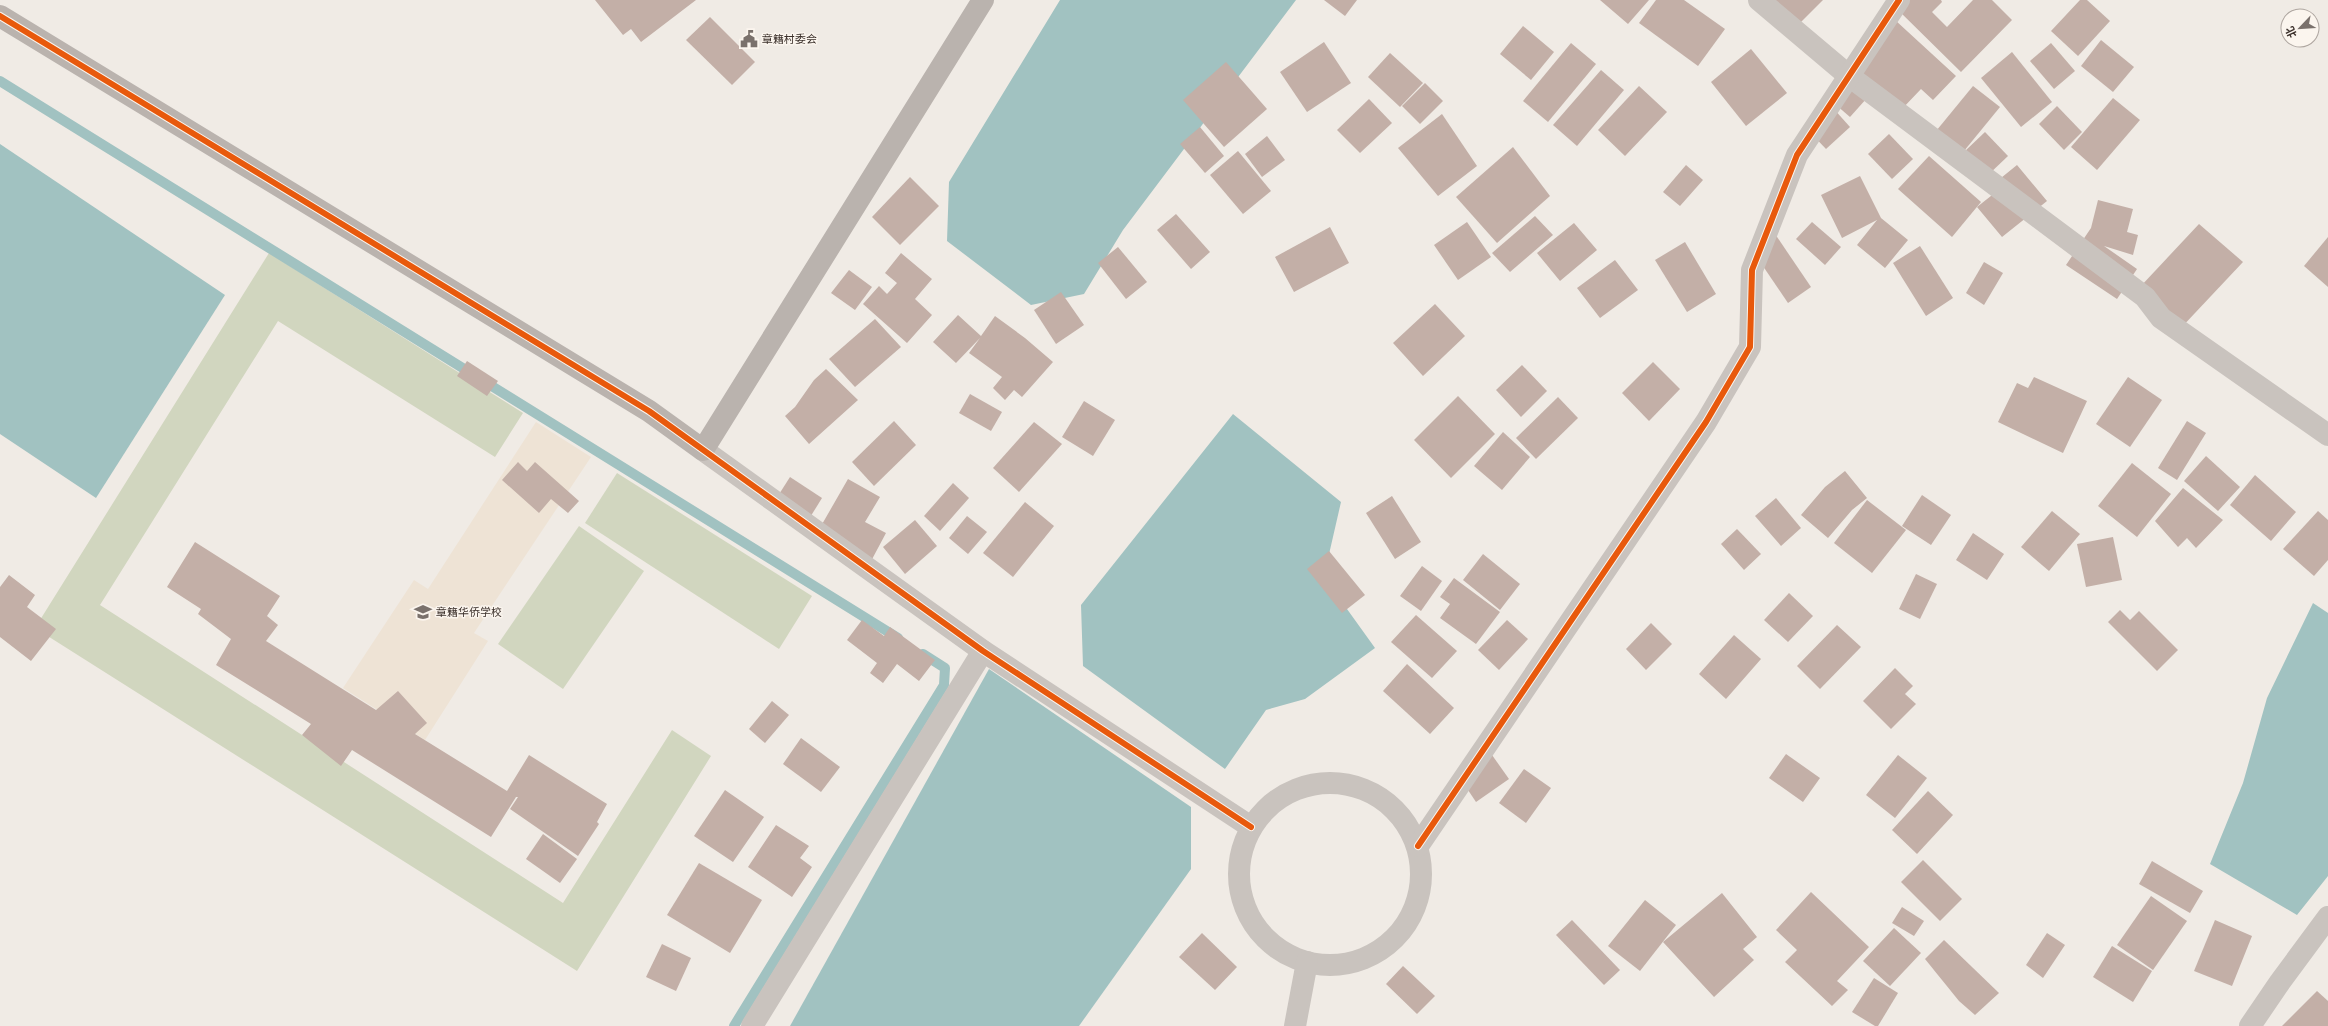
<svg xmlns="http://www.w3.org/2000/svg" width="2328" height="1026" font-family="'Fira Sans Condensed','Noto Sans SC',sans-serif">
  <rect width="100%" height="100%" fill="#f0ebe5"/>
  <!-- green -->
  <g fill="#d1d6bf">
    <path d="M 269,253 L 523,413 L 495,457 L 278,321 L 100,605 L 563,903 L 672,730 L 711,756 L 577,971 L 35,628 Z"/>
    <path d="M 617,473 L 812,596 L 779,649 L 585,523 Z"/>
    <path d="M 579,526 L 644,571 L 563,689 L 498,644 Z"/>
  </g>
  <!-- plaza -->
  <path fill="#eee3d5" d="M 536,422 L 591,457 L 474,633 L 488,641 L 425,740 L 343,688 L 414,580 L 428,589 Z"/>
  <!-- water -->
  <g fill="#a1c2c1">
    <path d="M 1060,0 L 1296,0 L 1123,230 L 1084,294 L 1031,305 L 947,241 L 949,182 Z"/>
    <path d="M 0,144 L 225,295 L 96,498 L 0,434 Z"/>
    <path d="M 1233,414 L 1341,502 L 1327,563 L 1347,609 L 1375,648 L 1305,699 L 1266,710 L 1225,769 L 1083,666 L 1081,605 Z"/>
    <path d="M 2313,603 L 2328,613 L 2328,876 L 2297,915 L 2210,864 L 2243,783 L 2267,698 Z"/>
    <path d="M 989,669 L 1191,807 L 1191,869 L 1079,1026 L 790,1026 Z"/>
  </g>
  <g fill="none" stroke-linecap="round" stroke-linejoin="round">
    <!-- stream -->
    <g stroke="#a1c2c1" stroke-width="10">
      <path d="M 0,81 L 898,638"/>
      <path d="M 734,1026 L 944,685 L 945,668 L 923,654"/>
    </g>
  </g>
  <!-- building -->
  <g fill="#c3afa7">
    <path d="M 595,0 L 696,0 L 641,42 L 631,29 L 623,35 Z"/>
    <path d="M 1324,0 L 1357,0 L 1345,16 Z"/>
    <path d="M 1600,0 L 1649,0 L 1628,24 Z"/>
    <path d="M 1656,0 L 1684,0 L 1725,29 L 1698,66 L 1639,23 Z"/>
    <path d="M 1771,0 L 1823,0 L 1792,31 Z"/>
    <path d="M 1906,0 L 1941,0 L 1942,2 L 1932,12 L 1947,27 L 1973,0 L 1992,0 L 2012,20 L 1961,72 L 1897,9 Z"/>
    <path d="M 2080,0 L 2087,0 L 2110,21 L 2078,56 L 2051,31 Z"/>
    <path d="M 710,17 L 755,62 L 732,85 L 686,40 Z"/>
    <path d="M 1895,20 L 1956,76 L 1933,100 L 1921,89 L 1901,110 L 1853,66 Z"/>
    <path d="M 1523,26 L 1554,52 L 1531,80 L 1500,54 Z"/>
    <path d="M 2101,40 L 2134,67 L 2113,92 L 2081,66 Z"/>
    <path d="M 1324,42 L 1351,83 L 1307,112 L 1280,72 Z"/>
    <path d="M 1571,43 L 1596,64 L 1548,122 L 1523,101 Z"/>
    <path d="M 2051,43 L 2075,71 L 2054,89 L 2030,61 Z"/>
    <path d="M 1751,49 L 1787,93 L 1746,126 L 1711,82 Z"/>
    <path d="M 2012,52 L 2052,102 L 2021,127 L 1981,78 Z"/>
    <path d="M 1390,53 L 1423,83 L 1400,107 L 1368,77 Z"/>
    <path d="M 1226,62 L 1267,109 L 1224,147 L 1183,100 Z"/>
    <path d="M 1601,70 L 1624,90 L 1577,146 L 1553,125 Z"/>
    <path d="M 1845,79 L 1867,98 L 1850,117 L 1828,98 Z"/>
    <path d="M 1425,83 L 1443,101 L 1420,124 L 1402,106 Z"/>
    <path d="M 1639,86 L 1667,112 L 1625,156 L 1598,130 Z"/>
    <path d="M 1973,86 L 2000,107 L 1964,151 L 1932,136 Z"/>
    <path d="M 2113,98 L 2140,120 L 2097,170 L 2071,147 Z"/>
    <path d="M 1369,99 L 1392,123 L 1360,153 L 1337,130 Z"/>
    <path d="M 2057,106 L 2082,132 L 2064,150 L 2039,124 Z"/>
    <path d="M 1833,108 L 1850,127 L 1826,149 L 1808,130 Z"/>
    <path d="M 1442,114 L 1477,166 L 1438,196 L 1398,148 Z"/>
    <path d="M 1200,127 L 1224,156 L 1205,173 L 1180,144 Z"/>
    <path d="M 1985,132 L 2008,156 L 1987,176 L 1964,152 Z"/>
    <path d="M 1889,134 L 1913,159 L 1892,179 L 1868,154 Z"/>
    <path d="M 1267,136 L 1285,160 L 1262,177 L 1245,154 Z"/>
    <path d="M 1513,147 L 1550,196 L 1497,243 L 1456,197 Z"/>
    <path d="M 1238,151 L 1271,191 L 1243,214 L 1210,175 Z"/>
    <path d="M 1929,156 L 1981,202 L 1952,237 L 1898,189 Z"/>
    <path d="M 1686,165 L 1703,180 L 1680,206 L 1663,192 Z"/>
    <path d="M 2017,165 L 2047,201 L 2002,237 L 1977,207 L 2001,188 L 1996,182 Z"/>
    <path d="M 1860,176 L 1881,218 L 1908,240 L 1885,268 L 1857,245 L 1877,220 L 1842,238 L 1821,195 Z"/>
    <path d="M 910,177 L 939,206 L 900,245 L 872,217 Z"/>
    <path d="M 2098,200 L 2133,209 L 2127,232 L 2138,235 L 2133,255 L 2104,246 L 2137,269 L 2117,299 L 2066,265 L 2091,228 Z"/>
    <path d="M 1176,214 L 1210,252 L 1191,269 L 1157,230 Z"/>
    <path d="M 1535,216 L 1553,235 L 1510,272 L 1492,253 Z"/>
    <path d="M 1467,222 L 1491,257 L 1458,280 L 1434,245 Z"/>
    <path d="M 1812,222 L 1841,247 L 1825,265 L 1796,239 Z"/>
    <path d="M 1574,223 L 1597,250 L 1560,281 L 1537,253 Z"/>
    <path d="M 2199,224 L 2243,262 L 2179,330 L 2140,287 Z"/>
    <path d="M 1330,227 L 1349,263 L 1294,292 L 1275,257 Z"/>
    <path d="M 1773,231 L 1811,287 L 1788,303 L 1750,247 Z"/>
    <path d="M 2328,237 L 2328,287 L 2304,266 Z"/>
    <path d="M 1685,242 L 1716,294 L 1687,312 L 1655,260 Z"/>
    <path d="M 1920,246 L 1953,298 L 1926,316 L 1893,263 Z"/>
    <path d="M 1118,247 L 1147,282 L 1126,299 L 1098,263 Z"/>
    <path d="M 901,253 L 932,279 L 915,299 L 932,315 L 907,343 L 863,304 L 879,286 L 887,294 L 897,283 L 885,273 Z"/>
    <path d="M 1615,260 L 1638,290 L 1600,318 L 1577,288 Z"/>
    <path d="M 1984,262 L 2003,273 L 1984,305 L 1966,293 Z"/>
    <path d="M 849,270 L 872,287 L 855,310 L 831,293 Z"/>
    <path d="M 1061,292 L 1084,325 L 1056,344 L 1034,310 Z"/>
    <path d="M 1435,304 L 1465,336 L 1423,376 L 1393,343 Z"/>
    <path d="M 958,315 L 981,336 L 995,316 L 1025,338 L 1053,362 L 1022,397 L 1014,390 L 1005,400 L 993,388 L 1002,377 L 969,353 L 980,338 L 956,363 L 933,342 Z"/>
    <path d="M 875,319 L 901,347 L 855,387 L 829,359 Z"/>
    <path d="M 467,361 L 498,381 L 487,396 L 457,376 Z"/>
    <path d="M 1653,362 L 1680,389 L 1649,421 L 1622,393 Z"/>
    <path d="M 1522,365 L 1547,391 L 1521,417 L 1496,390 Z"/>
    <path d="M 826,369 L 858,400 L 809,444 L 785,416 L 795,407 L 814,380 Z"/>
    <path d="M 2034,377 L 2087,401 L 2063,453 L 1998,422 L 2017,383 L 2028,388 Z"/>
    <path d="M 2128,377 L 2162,400 L 2130,447 L 2096,424 Z"/>
    <path d="M 970,394 L 1002,412 L 991,431 L 959,413 Z"/>
    <path d="M 1458,396 L 1495,434 L 1451,478 L 1414,440 Z"/>
    <path d="M 1558,397 L 1578,418 L 1536,459 L 1516,438 Z"/>
    <path d="M 1084,401 L 1115,420 L 1093,456 L 1062,437 Z"/>
    <path d="M 894,421 L 916,445 L 874,486 L 852,462 Z"/>
    <path d="M 2187,421 L 2206,433 L 2177,480 L 2158,468 Z"/>
    <path d="M 1034,422 L 1062,444 L 1019,492 L 993,468 Z"/>
    <path d="M 1503,432 L 1530,457 L 1502,490 L 1474,466 Z"/>
    <path d="M 2206,456 L 2240,487 L 2218,511 L 2184,481 Z"/>
    <path d="M 518,462 L 527,471 L 535,462 L 579,501 L 568,513 L 551,499 L 539,513 L 502,480 Z"/>
    <path d="M 2132,463 L 2171,494 L 2137,537 L 2098,506 Z"/>
    <path d="M 1845,471 L 1867,498 L 1852,510 L 1828,538 L 1801,515 L 1825,487 Z"/>
    <path d="M 2255,475 L 2296,512 L 2271,541 L 2230,505 Z"/>
    <path d="M 790,477 L 822,498 L 809,519 L 776,499 Z"/>
    <path d="M 848,479 L 880,497 L 865,522 L 886,533 L 870,563 L 817,533 Z"/>
    <path d="M 953,483 L 969,498 L 940,531 L 924,516 Z"/>
    <path d="M 2183,488 L 2223,520 L 2196,548 L 2187,538 L 2178,547 L 2155,521 Z"/>
    <path d="M 1922,495 L 1951,515 L 1931,545 L 1902,526 Z"/>
    <path d="M 1392,496 L 1421,542 L 1395,559 L 1366,513 Z"/>
    <path d="M 1776,498 L 1801,528 L 1781,546 L 1755,516 Z"/>
    <path d="M 1867,500 L 1906,530 L 1872,573 L 1834,543 Z"/>
    <path d="M 1025,502 L 1054,526 L 1013,577 L 983,553 Z"/>
    <path d="M 2052,511 L 2080,534 L 2049,571 L 2021,547 Z"/>
    <path d="M 2318,511 L 2328,520 L 2328,560 L 2314,576 L 2283,549 Z"/>
    <path d="M 967,516 L 987,532 L 968,554 L 949,538 Z"/>
    <path d="M 915,520 L 937,546 L 905,574 L 883,547 Z"/>
    <path d="M 1737,529 L 1761,554 L 1744,570 L 1721,544 Z"/>
    <path d="M 1973,533 L 2004,554 L 1987,580 L 1956,560 Z"/>
    <path d="M 2113,537 L 2122,580 L 2086,587 L 2077,544 Z"/>
    <path d="M 195,542 L 280,596 L 267,616 L 278,625 L 266,641 L 376,710 L 398,691 L 427,723 L 415,734 L 507,791 L 529,755 L 607,804 L 597,822 L 599,824 L 578,856 L 510,809 L 518,797 L 516,797 L 491,837 L 352,750 L 341,766 L 302,735 L 311,724 L 216,665 L 231,639 L 198,614 L 201,609 L 167,587 Z"/>
    <path d="M 1329,551 L 1365,595 L 1342,613 L 1307,569 Z"/>
    <path d="M 1483,554 L 1520,584 L 1500,610 L 1463,580 Z"/>
    <path d="M 1422,566 L 1442,581 L 1421,611 L 1400,596 Z"/>
    <path d="M 1916,574 L 1937,584 L 1920,619 L 1899,609 Z"/>
    <path d="M 9,575 L 35,595 L 27,607 L 56,629 L 31,661 L 0,637 L 0,587 Z"/>
    <path d="M 1454,578 L 1500,612 L 1476,644 L 1440,618 L 1450,604 L 1440,597 Z"/>
    <path d="M 1789,593 L 1813,616 L 1788,642 L 1764,620 Z"/>
    <path d="M 2120,610 L 2130,620 L 2139,611 L 2178,650 L 2157,671 L 2108,622 Z"/>
    <path d="M 1416,615 L 1457,651 L 1432,678 L 1391,642 Z"/>
    <path d="M 862,620 L 884,636 L 890,627 L 935,660 L 919,681 L 897,664 L 883,683 L 870,673 L 877,663 L 847,640 Z"/>
    <path d="M 1507,620 L 1528,639 L 1499,670 L 1478,650 Z"/>
    <path d="M 1651,623 L 1672,644 L 1646,670 L 1626,649 Z"/>
    <path d="M 1837,625 L 1861,647 L 1820,689 L 1797,666 Z"/>
    <path d="M 1734,635 L 1761,659 L 1726,699 L 1699,674 Z"/>
    <path d="M 1407,664 L 1454,708 L 1430,734 L 1383,691 Z"/>
    <path d="M 1895,668 L 1913,686 L 1905,694 L 1916,704 L 1891,729 L 1863,701 Z"/>
    <path d="M 772,701 L 789,715 L 765,743 L 749,729 Z"/>
    <path d="M 801,738 L 840,767 L 821,792 L 783,764 Z"/>
    <path d="M 1786,754 L 1820,778 L 1803,802 L 1769,778 Z"/>
    <path d="M 1492,755 L 1509,779 L 1476,802 L 1460,778 Z"/>
    <path d="M 1898,755 L 1927,778 L 1895,818 L 1866,795 Z"/>
    <path d="M 1524,769 L 1551,788 L 1526,823 L 1499,803 Z"/>
    <path d="M 725,790 L 764,817 L 733,862 L 694,836 Z"/>
    <path d="M 1928,791 L 1953,815 L 1917,854 L 1892,830 Z"/>
    <path d="M 776,825 L 809,846 L 800,858 L 812,867 L 792,897 L 748,867 Z"/>
    <path d="M 543,834 L 577,859 L 560,883 L 526,859 Z"/>
    <path d="M 1923,860 L 1962,899 L 1940,921 L 1901,882 Z"/>
    <path d="M 2152,861 L 2203,891 L 2190,913 L 2139,884 Z"/>
    <path d="M 699,863 L 762,900 L 730,953 L 667,915 Z"/>
    <path d="M 1811,892 L 1869,947 L 1837,981 L 1848,990 L 1832,1006 L 1785,962 L 1797,950 L 1776,930 Z"/>
    <path d="M 1722,893 L 1757,937 L 1743,949 L 1754,960 L 1714,997 L 1663,942 Z"/>
    <path d="M 2151,896 L 2187,921 L 2153,970 L 2117,945 Z"/>
    <path d="M 1645,900 L 1676,925 L 1640,971 L 1608,946 Z"/>
    <path d="M 1902,907 L 1924,921 L 1914,936 L 1892,923 Z"/>
    <path d="M 1572,920 L 1620,970 L 1604,985 L 1556,935 Z"/>
    <path d="M 2215,920 L 2252,936 L 2232,986 L 2194,971 Z"/>
    <path d="M 1894,928 L 1921,953 L 1890,986 L 1863,961 Z"/>
    <path d="M 1202,933 L 1237,967 L 1215,990 L 1179,957 Z"/>
    <path d="M 2047,933 L 2065,945 L 2043,978 L 2026,965 Z"/>
    <path d="M 1944,940 L 1999,993 L 1975,1015 L 1959,1001 L 1925,959 Z"/>
    <path d="M 662,944 L 691,958 L 676,991 L 646,977 Z"/>
    <path d="M 2112,946 L 2152,971 L 2133,1002 L 2093,977 Z"/>
    <path d="M 1403,966 L 1435,996 L 1417,1014 L 1386,984 Z"/>
    <path d="M 1874,978 L 1898,993 L 1878,1026 L 1875,1026 L 1852,1012 Z"/>
    <path d="M 2317,991 L 2328,1001 L 2328,1026 L 2282,1026 Z"/>
  </g>
  <g fill="none" stroke-linecap="round" stroke-linejoin="round">
    <!-- street -->
    <g stroke="#c9c3be" stroke-width="22">
      <path d="M 1759,0 L 1849,76 L 2145,297 L 2161,318 L 2328,435"/>
      <path d="M 703,450 L 983,651 L 1251,827"/>
      <circle cx="1330" cy="874" r="91"/>
      <path d="M 1418,846 L 1706,422 L 1750,347 L 1752,270 L 1797,155 L 1899,0"/>
      <path d="M 752,1026 L 983,651"/>
      <path d="M 1295,1026 L 1307,962"/>
      <path d="M 2250,1026 L 2280,982 L 2328,917"/>
    </g>
    <!-- secondary -->
    <path stroke="#bab3ae" stroke-width="22" d="M 0,16 L 649,411 L 703,450 L 983,0"/>
    <!-- cycleway casing -->
    <g stroke="#fbf5ee" stroke-width="8">
      <g id="cycleway">
        <path d="M 0,16 L 649,411 L 983,651 L 1251,827"/>
        <path d="M 1418,846 L 1706,422 L 1750,347 L 1752,270 L 1797,155 L 1899,0"/>
      </g>
    </g>
    <!-- cycleway -->
    <use href="#cycleway" stroke="#e8590c" stroke-width="6"/>
  </g>
  <!-- icons -->
  <defs>
    <g id="civic-bare" transform="scale(1.38)"><path d="M-.6-6.5H3V-4.5H.6V-3L4-1V1h2V6H-6V1h2V-1L-.6-3ZM-1.2 2.5V6h2.4V2.5Z" fill="#7a716c" stroke="#fbf5ee" stroke-width="2.5" paint-order="stroke"/></g>
    <g id="school-bare" transform="scale(1.38)"><path d="M0-5L7-2L0 1L-7-2ZM-4 1L0 2.5L4 1V4Q0 6-4 4Z" fill="#7a716c" stroke="#fbf5ee" stroke-width="2.5" paint-order="stroke"/></g>
  </defs>
  <g fill-rule="evenodd">
    <use href="#civic-bare" x="749" y="39"/>
    <use href="#school-bare" x="423" y="612"/>
  </g>
  <g text-anchor="middle" dominant-baseline="central" stroke-width="3" stroke-linejoin="round" paint-order="stroke">
    <!-- poi labels -->
    <g font-size="11" fill="#3b302b" stroke="#fbf5ee" text-anchor="start">
      <text x="762" y="39">章籍村委会</text>
      <text x="436" y="612">章籍华侨学校</text>
    </g>
  </g>
  <!-- north arrow -->
  <g transform="translate(2300 28) rotate(245)"><circle r="19" fill="#fbf5ee" stroke="#aea6a0"/>
  <path d="M0-3L7 15L0 10L-7 15Z" fill="#7a716c"/>
  <text y="-6" font-size="11" font-weight="bold" text-anchor="middle" fill="#3b302b">北</text>
  </g>
</svg>
